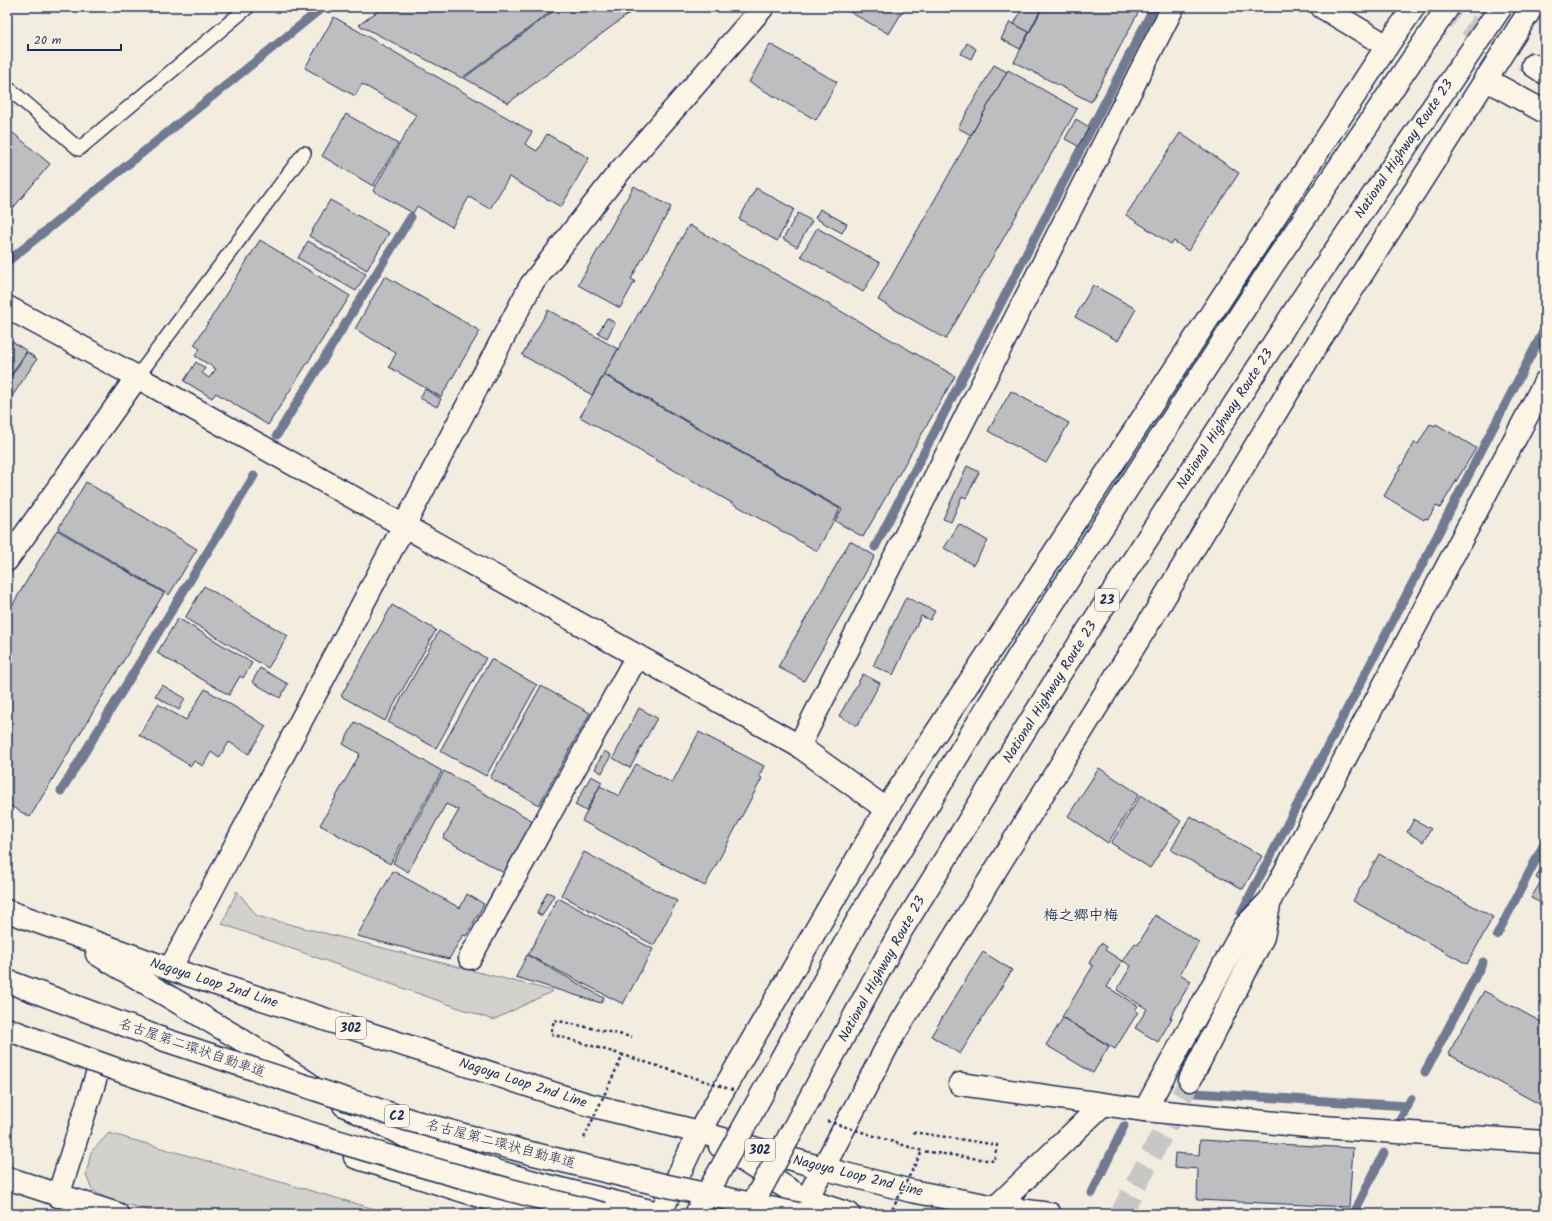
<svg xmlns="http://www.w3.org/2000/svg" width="1552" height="1221" font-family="Kalam,'Klee One',sans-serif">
  <rect width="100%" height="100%" fill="#f3ede0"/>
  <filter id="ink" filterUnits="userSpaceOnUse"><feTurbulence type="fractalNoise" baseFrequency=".025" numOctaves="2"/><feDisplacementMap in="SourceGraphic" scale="8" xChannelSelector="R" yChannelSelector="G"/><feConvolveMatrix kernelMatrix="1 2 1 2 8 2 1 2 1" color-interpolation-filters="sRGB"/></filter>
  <g filter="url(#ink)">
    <!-- green -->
    <g fill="#d3d1cc" stroke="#778095">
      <path d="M 237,891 L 257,916 L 553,991 L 493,1020 L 222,924 Z"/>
      <path d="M 109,1133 L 392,1214 L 162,1214 L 107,1199 L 92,1190 L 86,1175 L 91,1152 Z"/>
    </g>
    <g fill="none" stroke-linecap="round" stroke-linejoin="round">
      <!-- stream -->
      <g stroke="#707a91" stroke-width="9">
        <path d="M 7,262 L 323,7"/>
        <path d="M 277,435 L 411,217"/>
        <path d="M 875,547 L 1154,7"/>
        <path d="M 61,791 L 254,476"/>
        <path d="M 1241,913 L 1545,328"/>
        <path d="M 1497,935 L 1545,842"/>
        <path d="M 1425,1072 L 1483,962"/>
        <path d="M 1195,1093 L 1408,1106"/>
        <path d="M 1400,1120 L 1411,1099"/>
        <path d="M 1092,1193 L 1124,1126"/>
        <path d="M 1355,1211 L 1384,1153"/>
      </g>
    </g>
    <!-- building -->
    <g fill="#bebec0" stroke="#1b2f5e">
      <path d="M 383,7 L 557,7 L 462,78 L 359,25 Z"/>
      <path d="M 559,7 L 632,7 L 634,10 L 508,103 L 464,78 Z"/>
      <path d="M 841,7 L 905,7 L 889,34 Z"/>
      <path d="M 1023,7 L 1042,7 L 1029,32 L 1014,24 Z"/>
      <path d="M 1043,7 L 1141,7 L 1091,102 L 1014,62 Z"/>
      <path d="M 334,17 L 532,132 L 525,144 L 537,151 L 547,134 L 589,158 L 561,207 L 509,177 L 490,209 L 469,197 L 452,227 L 417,206 L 413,213 L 373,191 L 416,115 L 362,84 L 355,96 L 305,68 Z"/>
      <path d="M 1010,22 L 1029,32 L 1020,49 L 1001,39 Z"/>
      <path d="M 967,43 L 976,49 L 971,59 L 961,54 Z"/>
      <path d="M 770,44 L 837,82 L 816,120 L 749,82 Z"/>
      <path d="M 994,65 L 1007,72 L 971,135 L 958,128 Z"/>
      <path d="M 1008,70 L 1077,109 L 946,339 L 878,300 Z"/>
      <path d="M 346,114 L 398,144 L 373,186 L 322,156 Z"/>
      <path d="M 1076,119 L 1089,127 L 1078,146 L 1065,139 Z"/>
      <path d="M 7,128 L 50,164 L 8,214 L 7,213 Z"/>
      <path d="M 1180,133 L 1239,173 L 1188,251 L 1174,241 L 1171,244 L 1126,215 Z"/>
      <path d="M 634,186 L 671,207 L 631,279 L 635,281 L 620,308 L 578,285 Z"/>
      <path d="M 756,188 L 794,209 L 777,241 L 739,219 Z"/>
      <path d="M 330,200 L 389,233 L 367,270 L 309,236 Z"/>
      <path d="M 820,209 L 847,224 L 842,233 L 815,218 Z"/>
      <path d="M 798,213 L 812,221 L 797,247 L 783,239 Z"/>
      <path d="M 689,225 L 955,376 L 863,537 L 835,521 L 842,509 L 604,374 Z"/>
      <path d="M 817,228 L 880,263 L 863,292 L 801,256 Z"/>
      <path d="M 260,240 L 350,296 L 268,425 L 216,393 L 212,398 L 184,381 L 196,362 L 205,368 L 202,373 L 209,378 L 216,369 L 195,356 L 200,349 L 194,345 Z"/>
      <path d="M 308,241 L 366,274 L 356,291 L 298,258 Z"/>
      <path d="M 385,276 L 480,331 L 441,397 L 389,367 L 396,353 L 355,329 Z"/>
      <path d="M 1093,285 L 1136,309 L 1118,341 L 1075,317 Z"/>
      <path d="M 548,310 L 618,349 L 592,395 L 522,355 Z"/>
      <path d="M 607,318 L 615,323 L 607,338 L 598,333 Z"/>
      <path d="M 7,338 L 27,351 L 7,381 Z"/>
      <path d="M 27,352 L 37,359 L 7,404 L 7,383 Z"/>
      <path d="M 604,375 L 840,509 L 817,551 L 580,417 Z"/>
      <path d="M 425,389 L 441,399 L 437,407 L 420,398 Z"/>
      <path d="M 1011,391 L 1069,423 L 1046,463 L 988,431 Z"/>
      <path d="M 1430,424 L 1435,426 L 1436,424 L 1476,448 L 1440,508 L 1436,506 L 1428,519 L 1425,518 L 1424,520 L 1384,496 L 1415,442 L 1418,444 Z"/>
      <path d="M 967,466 L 979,472 L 966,498 L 962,496 L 951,522 L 943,519 Z"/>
      <path d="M 86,482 L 197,549 L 169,595 L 58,529 Z"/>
      <path d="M 959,524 L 988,541 L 973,565 L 944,548 Z"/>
      <path d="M 57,530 L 164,593 L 30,817 L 7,804 L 7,614 Z"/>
      <path d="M 850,541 L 875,556 L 804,681 L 778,667 Z"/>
      <path d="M 204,586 L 288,636 L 268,668 L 185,618 Z"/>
      <path d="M 906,597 L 935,611 L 930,620 L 921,616 L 893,675 L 873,666 Z"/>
      <path d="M 392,605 L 436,630 L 385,721 L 341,696 Z"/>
      <path d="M 178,618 L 252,663 L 243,678 L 240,676 L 229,695 L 157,653 Z"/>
      <path d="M 439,631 L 486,658 L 436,748 L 388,722 Z"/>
      <path d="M 491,659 L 537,685 L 486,776 L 440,751 Z"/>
      <path d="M 260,668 L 288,684 L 280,698 L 252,682 Z"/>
      <path d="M 863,674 L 880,683 L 857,726 L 839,716 Z"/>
      <path d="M 162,685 L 185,698 L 179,710 L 155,696 Z"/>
      <path d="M 541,686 L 590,713 L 539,805 L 490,778 Z"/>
      <path d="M 205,689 L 266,726 L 249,754 L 229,742 L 219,758 L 211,752 L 203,766 L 194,761 L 191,766 L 139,735 L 158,704 L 186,720 Z"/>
      <path d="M 639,708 L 657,718 L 630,768 L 613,758 Z"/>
      <path d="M 355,722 L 442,771 L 390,864 L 320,825 L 360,754 L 343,744 Z"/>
      <path d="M 699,732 L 764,766 L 759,776 L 762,778 L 705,886 L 582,821 L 600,786 L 619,796 L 636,764 L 672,783 Z"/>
      <path d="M 604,751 L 611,755 L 602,773 L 595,769 Z"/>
      <path d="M 1099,768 L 1139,794 L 1108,843 L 1068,816 Z"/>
      <path d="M 444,771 L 533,821 L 504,873 L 443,838 L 459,810 L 446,804 L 408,872 L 393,863 Z"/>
      <path d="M 591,776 L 602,782 L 586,811 L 575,805 Z"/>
      <path d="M 1141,795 L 1181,821 L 1150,868 L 1111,843 Z"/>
      <path d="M 1190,816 L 1262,856 L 1243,889 L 1171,850 Z"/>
      <path d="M 1414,819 L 1431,829 L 1423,842 L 1407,832 Z"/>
      <path d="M 584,852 L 677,901 L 654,945 L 561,895 Z"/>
      <path d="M 1379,854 L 1493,917 L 1467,964 L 1353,901 Z"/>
      <path d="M 1540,870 L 1545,872 L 1545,883 L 1536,878 Z"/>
      <path d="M 393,871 L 460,908 L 467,894 L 484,904 L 466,936 L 463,935 L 449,959 L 357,936 Z"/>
      <path d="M 1540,883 L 1545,886 L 1545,896 L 1541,903 L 1531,898 Z"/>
      <path d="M 547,892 L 554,895 L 542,916 L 537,913 Z"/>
      <path d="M 558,898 L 653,949 L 623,1004 L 528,955 Z"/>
      <path d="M 1155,915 L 1199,942 L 1180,974 L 1191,981 L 1170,1018 L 1172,1018 L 1158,1042 L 1135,1028 L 1147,1009 L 1117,990 L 1131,966 L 1123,961 L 1135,943 L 1138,945 Z"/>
      <path d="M 1101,943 L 1107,947 L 1105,950 L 1122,961 L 1107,987 L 1138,1006 L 1135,1010 L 1138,1012 L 1115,1049 L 1062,1017 L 1093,966 L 1089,963 Z"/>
      <path d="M 983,952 L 1012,970 L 960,1054 L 931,1036 Z"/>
      <path d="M 527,955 L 604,998 L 601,1003 L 516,977 Z"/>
      <path d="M 1484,991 L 1545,1024 L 1545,1094 L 1539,1104 L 1448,1054 Z"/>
      <path d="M 1063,1018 L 1109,1046 L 1093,1073 L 1046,1045 Z"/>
      <path d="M 1200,1140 L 1353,1148 L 1349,1207 L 1197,1200 L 1198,1169 L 1174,1167 L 1175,1153 L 1199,1155 Z"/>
    </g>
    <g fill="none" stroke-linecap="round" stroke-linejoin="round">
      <!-- street-tunnel -->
      <g stroke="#c8c7c6" stroke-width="22" stroke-dasharray="22 11" stroke-linecap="butt">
        <path d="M 1439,7 L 1533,65"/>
        <path d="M 1121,1214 L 1190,1080"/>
      </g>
      <!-- lane casing -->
      <g stroke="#1b2f5e" stroke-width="16">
        <g id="lane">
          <path d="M 7,87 L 79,149 L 248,7"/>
          <path d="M 137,377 L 304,153"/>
        </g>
      </g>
      <!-- street casing -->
      <g stroke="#1b2f5e" stroke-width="25">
        <g id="street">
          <path d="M 1322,7 L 1387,46"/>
          <path d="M 1533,65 L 1545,73"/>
          <path d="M 1485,79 L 1545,112"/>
          <path d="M 7,307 L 137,377"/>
          <path d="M 7,560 L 137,377 L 799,746 L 886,809"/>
          <path d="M 799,746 L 1173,7"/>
          <path d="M 470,958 L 637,656"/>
          <path d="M 170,969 L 531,285 L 620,171 L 763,7"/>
          <path d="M 1190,1080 L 1263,937 L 1270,900"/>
          <path d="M 960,1084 L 1145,1110 L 1307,1126 L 1545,1142"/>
          <path d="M 1145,1110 L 1245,926 L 1270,900 L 1545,382"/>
          <path d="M 7,1178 L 117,1214"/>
          <path d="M 58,1196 L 98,1071"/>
          <path d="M 996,1207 L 1102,1105"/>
        </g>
      </g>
      <!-- highway casing -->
      <g stroke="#1b2f5e" stroke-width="25">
        <g id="highway">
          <path d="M 7,911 L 170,969 L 586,1104 L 699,1132 L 822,1168 L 911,1191 L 996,1207 L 1050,1214"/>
          <path d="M 97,954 L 240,1039 L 308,1083"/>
          <path d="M 344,1105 L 411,1139 L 446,1154 L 493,1170 L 544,1185 L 662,1214"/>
          <path d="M 720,1146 L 806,1200 L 849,1214"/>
          <path d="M 355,1157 L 537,1214"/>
          <path d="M 660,1214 L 699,1132 L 886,809 L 1387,46 L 1414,7"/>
          <path d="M 799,1214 L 891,1039 L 1153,616 L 1311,354 L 1532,7"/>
        </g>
      </g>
      <!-- path -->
      <g stroke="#1b2f5e" stroke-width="2.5" stroke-dasharray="3 3" stroke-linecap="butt">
        <path d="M 623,1055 L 551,1034 L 554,1020 L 632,1037"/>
        <path d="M 913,1132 L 997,1145 L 994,1161 L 922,1151"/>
      </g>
      <!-- lane -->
      <use href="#lane" stroke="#fcf5e5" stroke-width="13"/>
      <!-- street -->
      <use href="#street" stroke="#fcf5e5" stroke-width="22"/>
      <!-- highway -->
      <use href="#highway" stroke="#fcf5e5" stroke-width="22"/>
      <!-- highway-bridge casing -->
      <g stroke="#1b2f5e" stroke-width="25" stroke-linecap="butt">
        <g id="highway-bridge">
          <path d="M 7,981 L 165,1040 L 409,1120 L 526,1152 L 663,1185 L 798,1214"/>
          <path d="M 7,1029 C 201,1104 402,1164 604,1214"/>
          <path d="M 696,1214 L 860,916 L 1018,657 L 1272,266 L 1448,7"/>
          <path d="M 747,1214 L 899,934 L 1059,675 L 1305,295 L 1501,7"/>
        </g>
      </g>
      <!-- path-bridge -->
      <g stroke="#1b2f5e" stroke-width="2.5" stroke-dasharray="3 3" stroke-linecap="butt">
        <path d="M 827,1121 L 922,1151 L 890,1214"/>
        <path d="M 584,1138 L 623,1055 L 733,1090"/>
      </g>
      <!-- highway-bridge -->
      <use href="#highway-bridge" stroke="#fcf5e5" stroke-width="22"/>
    </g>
  </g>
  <g text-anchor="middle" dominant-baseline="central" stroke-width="3" stroke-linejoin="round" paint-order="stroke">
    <!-- shield labels -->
    <g fill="#fcf5e5" stroke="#5e6a86" stroke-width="1">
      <rect x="1095" y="589" width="24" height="22" rx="3"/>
      <rect x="336" y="1017" width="30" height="22" rx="3"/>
      <rect x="385" y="1105" width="24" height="22" rx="3"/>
      <rect x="745" y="1139" width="30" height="22" rx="3"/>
    </g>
    <g font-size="13" font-weight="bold" fill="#1b2f5e">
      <text x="1107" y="600">23</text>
      <text x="351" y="1028">302</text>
      <text x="397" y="1116">C2</text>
      <text x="760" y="1150">302</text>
    </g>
    <!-- street labels -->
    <g font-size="14" fill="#1b2f5e" stroke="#fcf5e5">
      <text transform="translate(1404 149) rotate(-56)">National Highway Route 23</text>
      <text transform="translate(1225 419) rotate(-57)">National Highway Route 23</text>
      <text transform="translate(1050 692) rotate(-58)">National Highway Route 23</text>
      <text transform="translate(882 969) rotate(-61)">National Highway Route 23</text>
      <text transform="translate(214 983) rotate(18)">Nagoya Loop 2nd Line</text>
      <text transform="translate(192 1048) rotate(19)">名古屋第二環状自動車道</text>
      <text transform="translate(523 1083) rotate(18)">Nagoya Loop 2nd Line</text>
      <text transform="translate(501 1144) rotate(15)">名古屋第二環状自動車道</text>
      <text transform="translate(858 1176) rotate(14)">Nagoya Loop 2nd Line</text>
    </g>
    <!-- neighbourhood labels -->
    <g font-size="15" font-weight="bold" fill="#1b2f5e" stroke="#fcf5e5">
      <text x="1081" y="916">梅之郷中梅</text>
    </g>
  </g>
  <!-- margin -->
  <rect width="1552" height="1221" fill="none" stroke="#fcf5e5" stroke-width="24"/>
  <rect x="12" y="12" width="1528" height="1197" fill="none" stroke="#1b2f5e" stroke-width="1.5" filter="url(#ink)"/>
  <!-- scale -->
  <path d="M28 44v6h93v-6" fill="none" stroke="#1b2f5e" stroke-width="2"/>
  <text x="34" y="44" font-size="12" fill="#1b2f5e" stroke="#fcf5e5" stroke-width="3" paint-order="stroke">20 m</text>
</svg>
